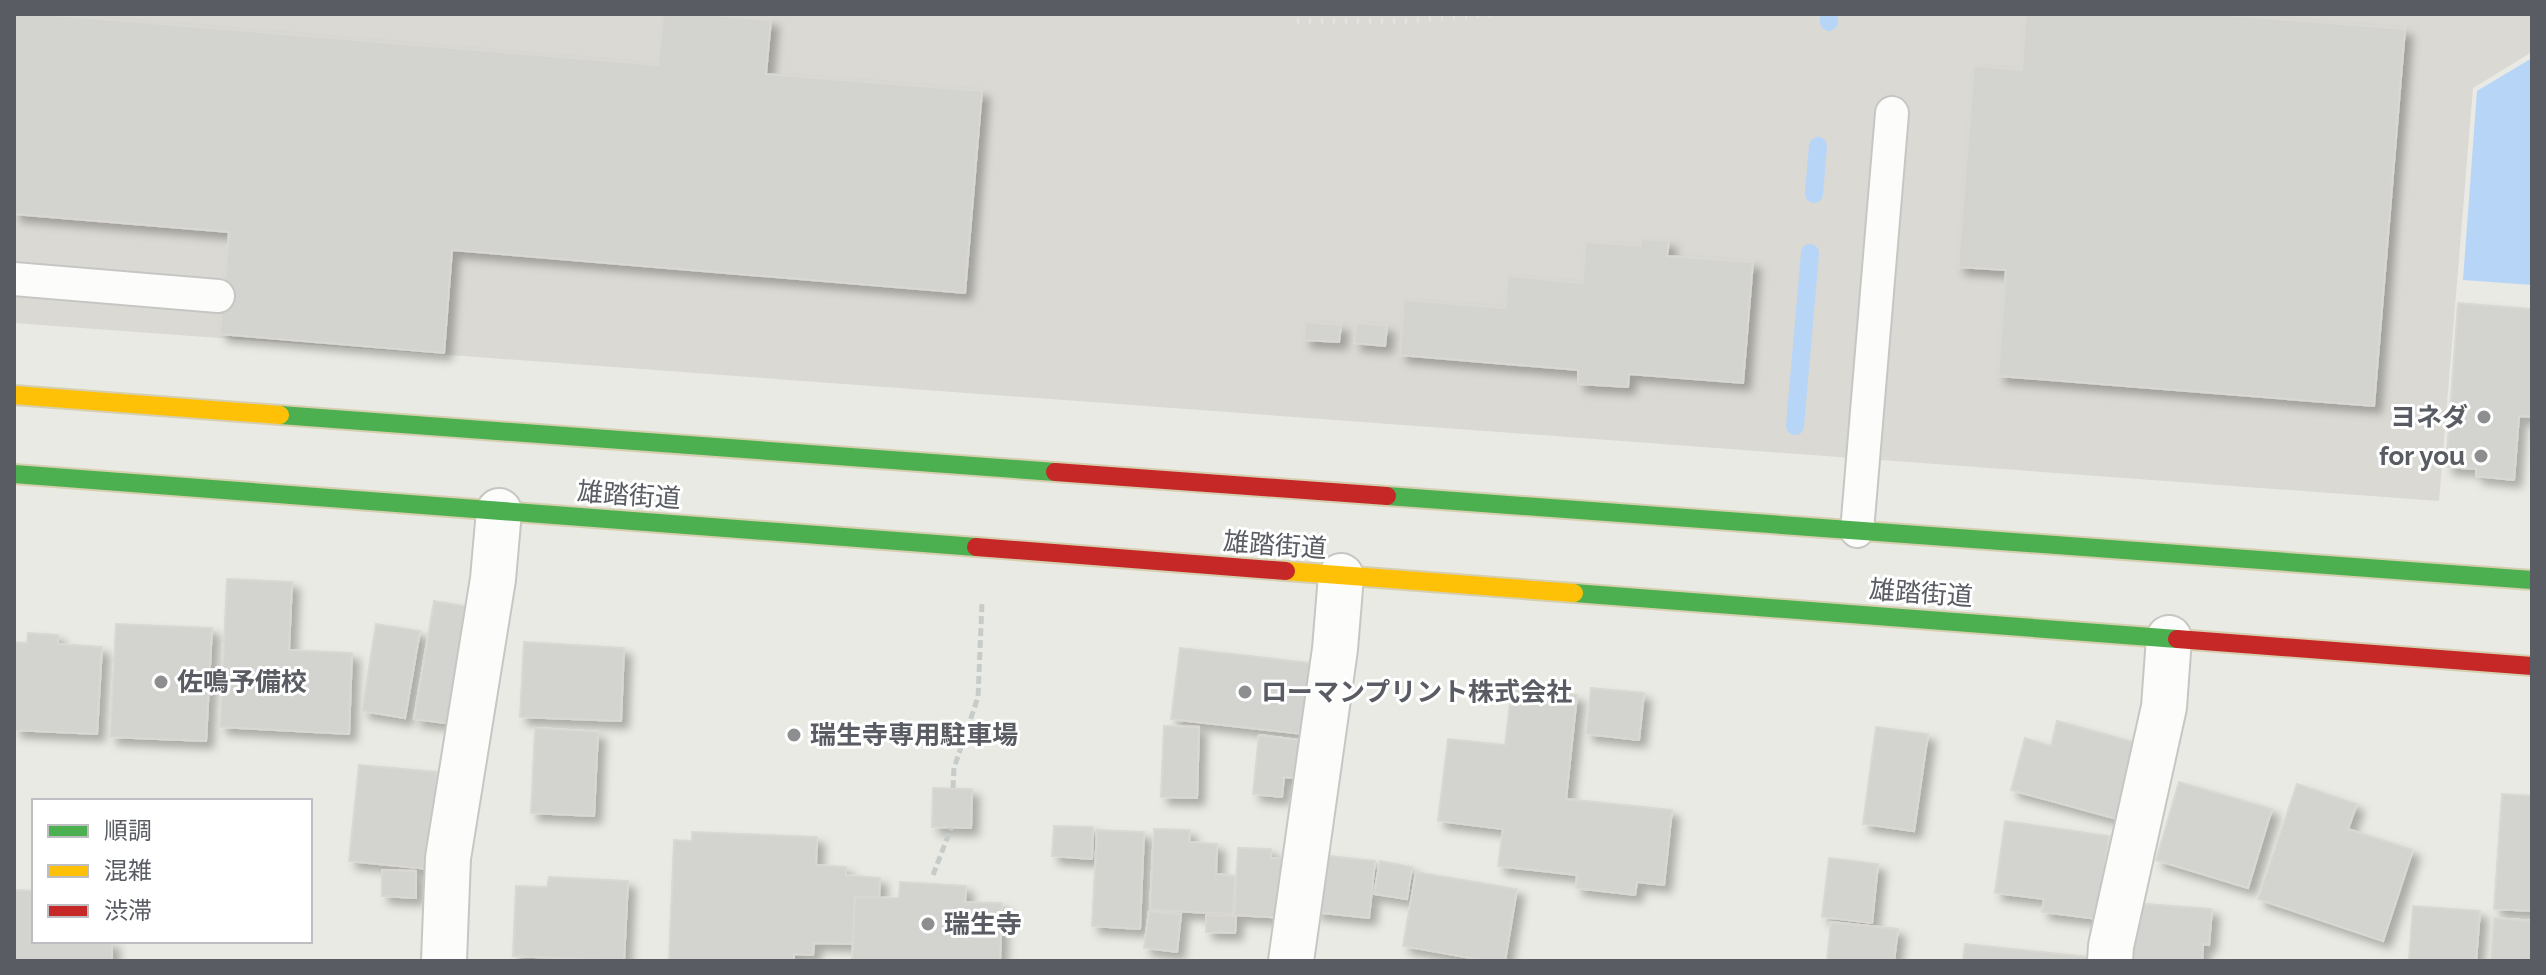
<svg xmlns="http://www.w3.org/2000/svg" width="2546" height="975" font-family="Raleway,'Noto Sans JP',sans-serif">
  <defs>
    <filter id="shadow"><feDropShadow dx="7" dy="7" stdDeviation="4" flood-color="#0004"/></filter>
  </defs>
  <rect width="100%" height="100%" fill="#eaeae4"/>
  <!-- industrial -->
  <path fill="#dad9d3" d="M 14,14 L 2532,14 L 2532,52 L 2473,88 L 2439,501 L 14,323 Z"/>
  <!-- water -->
  <path fill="#b6d5f7" d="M 2532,58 L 2532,285 L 2463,280 L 2477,91 Z"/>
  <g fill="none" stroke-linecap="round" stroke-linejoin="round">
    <!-- stream -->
    <g stroke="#b6d5f7" stroke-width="18">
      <path d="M 1829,22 L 1829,14"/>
      <path d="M 1814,194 L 1818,146"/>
      <path d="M 1795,426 L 1810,253"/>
    </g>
  </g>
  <!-- building -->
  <g fill="#d3d3cf" stroke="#dad8d3" stroke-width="2" filter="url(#shadow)">
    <path d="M 14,14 L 41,14 L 658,65 L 663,14 L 703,14 L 771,20 L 766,74 L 982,91 L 965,293 L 452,250 L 444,353 L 220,334 L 229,232 L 14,214 Z"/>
    <path d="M 2026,14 L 2215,14 L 2405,29 L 2374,406 L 1998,376 L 2006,270 L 1958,267 L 1974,66 L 2022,70 Z"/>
    <path d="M 1641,239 L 1669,241 L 1667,256 L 1753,262 L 1743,383 L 1629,374 L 1628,387 L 1578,384 L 1578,370 L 1400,355 L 1404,300 L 1505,308 L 1508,276 L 1582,283 L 1586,242 L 1641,246 Z"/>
    <path d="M 2458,303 L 2532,309 L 2532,417 L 2519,416 L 2514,480 L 2476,476 L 2476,469 L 2446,467 Z"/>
    <path d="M 1305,322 L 1341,325 L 1339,342 L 1304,340 Z"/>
    <path d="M 1357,323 L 1387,326 L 1385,346 L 1354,343 Z"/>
    <path d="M 227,579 L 292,582 L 289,650 L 352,653 L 349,734 L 220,727 Z"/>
    <path d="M 434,601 L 471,607 L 452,724 L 414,719 Z"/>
    <path d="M 116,624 L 212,628 L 206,741 L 110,737 Z"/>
    <path d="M 376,624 L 420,631 L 405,718 L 362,711 Z"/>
    <path d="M 28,633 L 58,635 L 58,644 L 102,647 L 97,734 L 14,730 L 14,642 L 27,643 Z"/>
    <path d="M 524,642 L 624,648 L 621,721 L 520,717 Z"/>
    <path d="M 1180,648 L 1318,664 L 1311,735 L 1171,719 Z"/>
    <path d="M 1512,687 L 1577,695 L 1566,799 L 1672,810 L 1664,885 L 1637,882 L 1635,895 L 1576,888 L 1577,875 L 1498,866 L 1503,829 L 1438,821 L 1448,739 L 1505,745 Z"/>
    <path d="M 1591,688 L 1644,693 L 1639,740 L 1586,734 Z"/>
    <path d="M 2057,721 L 2137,743 L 2117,819 L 2011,790 L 2025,738 L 2051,746 Z"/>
    <path d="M 1164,726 L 1199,727 L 1197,798 L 1161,797 Z"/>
    <path d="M 1876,727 L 1928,734 L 1914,831 L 1863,824 Z"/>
    <path d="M 535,728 L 598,732 L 594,816 L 531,813 Z"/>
    <path d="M 1259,735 L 1308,741 L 1303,779 L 1284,777 L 1282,797 L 1253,794 Z"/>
    <path d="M 359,765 L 437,772 L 428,869 L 349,861 Z"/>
    <path d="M 2179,782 L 2272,809 L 2248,888 L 2156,860 Z"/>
    <path d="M 2297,784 L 2357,804 L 2348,829 L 2413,850 L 2383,941 L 2258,899 Z"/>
    <path d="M 933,788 L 972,789 L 971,828 L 932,827 Z"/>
    <path d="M 2502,794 L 2532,796 L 2532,911 L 2494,909 Z"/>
    <path d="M 2005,821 L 2109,836 L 2097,919 L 2042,912 L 2044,899 L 1995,893 Z"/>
    <path d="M 1054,826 L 1093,827 L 1092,859 L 1052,856 Z"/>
    <path d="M 1154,829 L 1190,830 L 1189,842 L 1217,844 L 1216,874 L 1235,876 L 1233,914 L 1150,910 Z"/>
    <path d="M 1097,830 L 1144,832 L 1140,929 L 1092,926 Z"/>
    <path d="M 692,832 L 817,837 L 816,865 L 846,867 L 846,875 L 880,878 L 879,898 L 855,897 L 853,944 L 814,943 L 813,955 L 794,954 L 794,961 L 669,961 L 674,840 L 692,841 Z"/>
    <path d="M 1238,848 L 1271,849 L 1271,858 L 1287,858 L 1285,918 L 1234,915 Z"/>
    <path d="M 1321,855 L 1375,861 L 1369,918 L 1314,912 Z"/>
    <path d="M 1829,858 L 1878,864 L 1872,923 L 1822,917 Z"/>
    <path d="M 1380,861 L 1412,867 L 1407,899 L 1374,894 Z"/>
    <path d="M 382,870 L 416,871 L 416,898 L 382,896 Z"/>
    <path d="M 1416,872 L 1517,889 L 1505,961 L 1488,961 L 1403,946 Z"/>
    <path d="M 549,877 L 628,881 L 624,961 L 513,956 L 516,886 L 547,887 Z"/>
    <path d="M 900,882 L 966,886 L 965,902 L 1002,903 L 1000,961 L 852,961 L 855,897 L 899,898 Z"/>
    <path d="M 14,890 L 34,891 L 34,941 L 112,941 L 112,961 L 14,961 Z"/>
    <path d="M 2133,903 L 2212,909 L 2209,945 L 2203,944 L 2202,961 L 2130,961 Z"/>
    <path d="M 2413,906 L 2480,911 L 2476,961 L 2409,961 Z"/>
    <path d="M 1149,911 L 1181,914 L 1177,952 L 1144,948 Z"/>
    <path d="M 1206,915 L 1236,916 L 1235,933 L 1206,932 Z"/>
    <path d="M 2494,918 L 2532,921 L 2532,961 L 2491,961 Z"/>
    <path d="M 1831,922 L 1898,929 L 1894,961 L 1827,961 Z"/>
    <path d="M 1965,944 L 2089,957 L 2089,961 L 1963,961 Z"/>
  </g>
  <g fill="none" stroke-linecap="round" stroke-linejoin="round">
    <!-- lane casing -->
    <g stroke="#c6c6c5" stroke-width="36">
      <g id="lane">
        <path d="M 14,279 L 218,296"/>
        <path d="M 1857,531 L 1892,113"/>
      </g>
    </g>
    <!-- street casing -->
    <g stroke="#c6c6c5" stroke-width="48">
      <g id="street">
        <path d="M 444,961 L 448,858 L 493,579 L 499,511"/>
        <path d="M 1291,961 L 1335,649 L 1341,576"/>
        <path d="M 2110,961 L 2111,946 L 2164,707 L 2169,638"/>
      </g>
    </g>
    <!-- fast casing -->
    <g stroke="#d5ceaf" stroke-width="22">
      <g id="fast">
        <path d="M 280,415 L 1055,472"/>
        <path d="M 14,474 L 976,547"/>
        <path d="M 1387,496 L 2532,580"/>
        <path d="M 1574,593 L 2177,639"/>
      </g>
    </g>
    <!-- slow casing -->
    <g stroke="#d5ceaf" stroke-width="22">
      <g id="slow">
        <path d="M 14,395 L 280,415"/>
        <path d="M 1286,571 L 1574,593"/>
      </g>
    </g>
    <!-- jam casing -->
    <g stroke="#d5ceaf" stroke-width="22">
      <g id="jam">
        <path d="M 1055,472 L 1387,496"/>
        <path d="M 976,547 L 1286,571"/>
        <path d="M 2177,639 L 2532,666"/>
      </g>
    </g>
    <!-- path -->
    <g stroke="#c6ccca" stroke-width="5" stroke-dasharray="8 4" stroke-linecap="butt">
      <path d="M 953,788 L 954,768 L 978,697 L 982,603"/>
      <path d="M 933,875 L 951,828"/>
    </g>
    <!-- lane -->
    <use href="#lane" stroke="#fcfcfb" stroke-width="32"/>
    <!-- street -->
    <use href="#street" stroke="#fcfcfb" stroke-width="44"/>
    <!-- fast -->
    <use href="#fast" stroke="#4caf50" stroke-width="18"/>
    <!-- slow -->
    <use href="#slow" stroke="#ffc107" stroke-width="18"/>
    <!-- jam -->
    <use href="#jam" stroke="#c62828" stroke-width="18"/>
    <!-- rail -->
    <path stroke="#e2e2e2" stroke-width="6" stroke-dasharray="2 10" stroke-linecap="butt" d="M 1297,21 L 1409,21 L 1491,14"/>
  </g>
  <!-- markers -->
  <g fill="#8c8e90" stroke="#fff" stroke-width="3">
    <circle cx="2484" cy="417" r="8"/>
    <circle cx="2481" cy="456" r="8"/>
    <circle cx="161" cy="682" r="8"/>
    <circle cx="1245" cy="692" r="8"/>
    <circle cx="794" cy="735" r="8"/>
    <circle cx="928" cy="924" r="8"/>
  </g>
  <g text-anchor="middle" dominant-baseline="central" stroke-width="6" stroke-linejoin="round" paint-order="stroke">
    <!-- poi labels -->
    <g font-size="26" font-weight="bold" fill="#595c63" stroke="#fff" text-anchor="start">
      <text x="2468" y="417" text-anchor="end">ヨネダ</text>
      <text x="2465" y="456" text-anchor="end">for you</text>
      <text x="177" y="682">佐鳴予備校</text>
      <text x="1261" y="692">ローマンプリント株式会社</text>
      <text x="810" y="735">瑞生寺専用駐車場</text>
      <text x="944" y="924">瑞生寺</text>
    </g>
    <!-- street labels -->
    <g font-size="26" fill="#595c63" stroke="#fff">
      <text transform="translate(629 495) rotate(4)">雄踏街道</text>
      <text transform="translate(1275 545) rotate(4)">雄踏街道</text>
      <text transform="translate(1921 593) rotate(4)">雄踏街道</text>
    </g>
  </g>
  <!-- border -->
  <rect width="2546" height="975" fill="none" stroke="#595c63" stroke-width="32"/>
  <!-- legend -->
  <rect x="32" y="799" width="280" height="144" fill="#ffffff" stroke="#bdbec1" stroke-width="2"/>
  <rect x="48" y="825" width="40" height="12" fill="#4caf50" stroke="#bdbec1" stroke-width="2"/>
  <text x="104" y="839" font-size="24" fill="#595c63">順調</text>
  <rect x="48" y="865" width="40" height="12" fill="#ffc107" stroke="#bdbec1" stroke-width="2"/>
  <text x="104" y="879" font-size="24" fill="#595c63">混雑</text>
  <rect x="48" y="905" width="40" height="12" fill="#c62828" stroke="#bdbec1" stroke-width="2"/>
  <text x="104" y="919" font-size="24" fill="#595c63">渋滞</text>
</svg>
